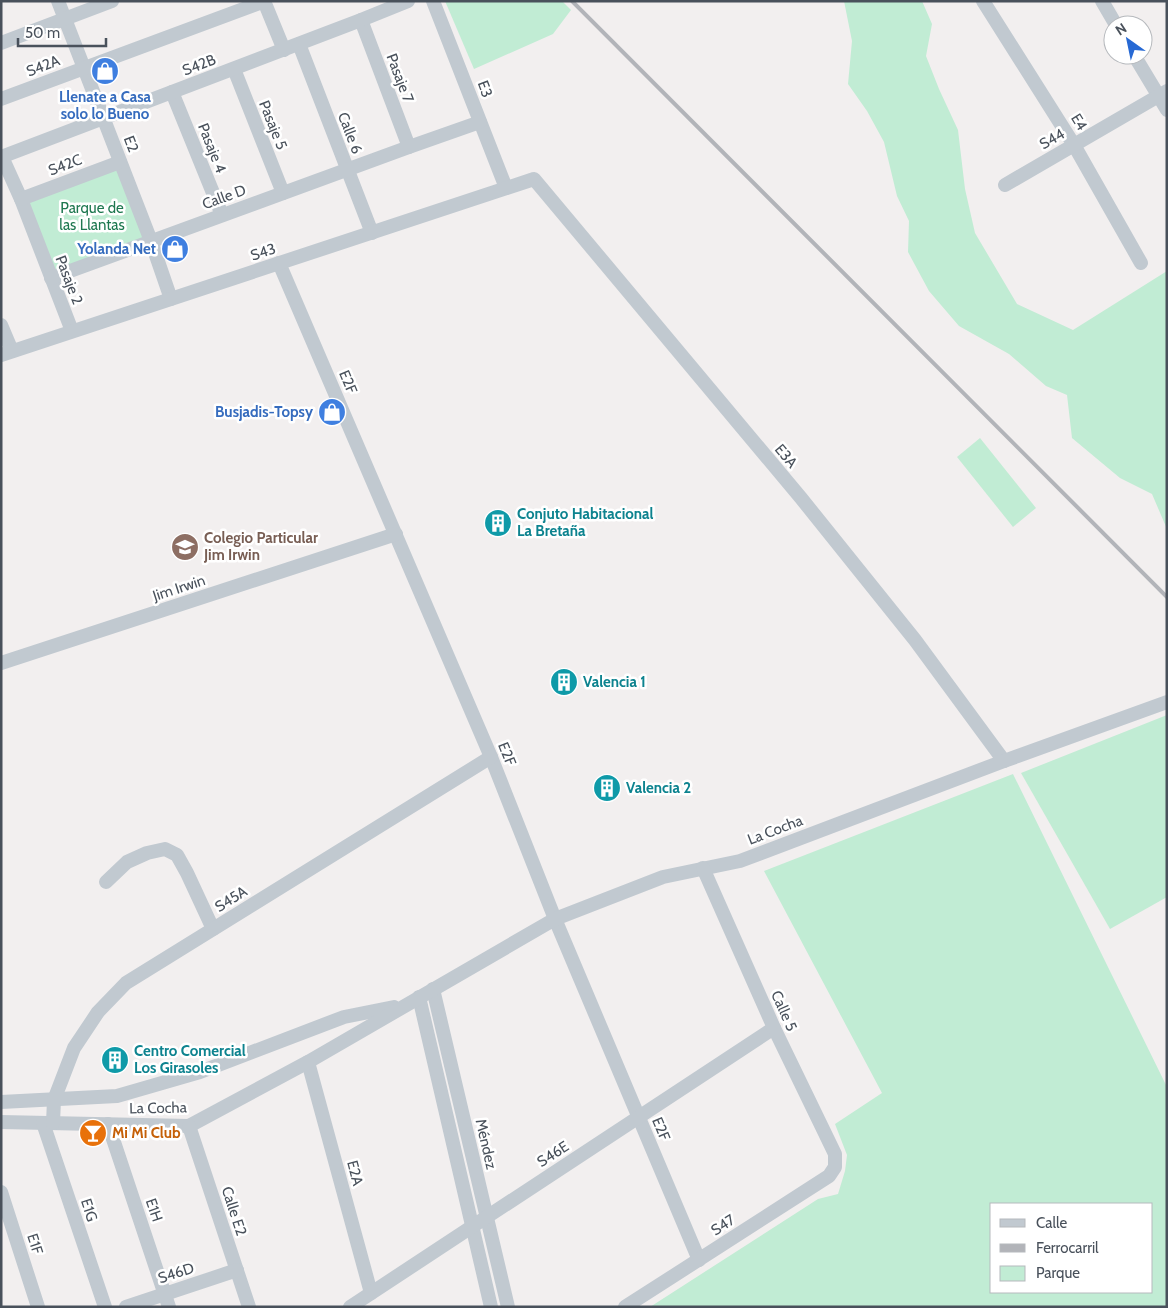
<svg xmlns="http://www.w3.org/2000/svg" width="1168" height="1308" font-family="Cabin,sans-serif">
  <rect width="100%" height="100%" fill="#f2efef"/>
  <!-- green -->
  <g fill="#c1ecd4" fill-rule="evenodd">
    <path d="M 445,1 L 562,1 L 571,10 L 553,34 L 474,69 Z"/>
    <path d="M 844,1 L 922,1 L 932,24 L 926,56 L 939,89 L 958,130 L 965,189 L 975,233 L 1017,304 L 1073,330 L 1167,271 L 1167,529 L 1152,494 L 1120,478 L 1072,438 L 1067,395 L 1046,386 L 1009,354 L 959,326 L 929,291 L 908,252 L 909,221 L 897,196 L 884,142 L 867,111 L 848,84 L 852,41 Z"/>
    <path d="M 118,166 L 147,238 L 49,272 L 26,202 Z"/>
    <path d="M 980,438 L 1036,508 L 1013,527 L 957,457 Z"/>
    <path d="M 1167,715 L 1167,897 L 1110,929 L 1021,773 Z"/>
    <path d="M 1013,774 L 1167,1087 L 1167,1307 L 650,1307 L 818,1199 L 838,1194 L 845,1171 L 847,1155 L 835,1124 L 882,1093 L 764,871 ZM 1152,1204 L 1152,1292 L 992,1292 L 992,1204 Z"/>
  </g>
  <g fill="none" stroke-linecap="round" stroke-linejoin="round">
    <!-- minor -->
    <g stroke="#c1c9d0" stroke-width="14">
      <path d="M 58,1 L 151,241 L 171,299"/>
      <path d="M 264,1 L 284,50"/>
      <path d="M 433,1 L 506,188"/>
      <path d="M 983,1 L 1074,145 L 1141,263"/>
      <path d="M 1102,1 L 1116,25"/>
      <path d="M 361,20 L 409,147"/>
      <path d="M 1,43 L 112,1"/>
      <path d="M 299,44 L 372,233"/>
      <path d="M 1134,55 L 1167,110"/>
      <path d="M 234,69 L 283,193"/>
      <path d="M 172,92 L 222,215"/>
      <path d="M 1,99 L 265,1"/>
      <path d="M 1,157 L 361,20 L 408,1"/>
      <path d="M 2,157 L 21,199 L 72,331"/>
      <path d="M 1005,185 L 1167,91"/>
      <path d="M 21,199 L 120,162"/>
      <path d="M 279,263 L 491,757 L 555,919 L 699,1260"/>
      <path d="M 51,278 L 409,147 L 480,122"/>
      <path d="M 1,325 L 12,351"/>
      <path d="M 1,355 L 534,179 L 801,498 L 915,640 L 1004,761"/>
      <path d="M 1,663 L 396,534"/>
      <path d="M 106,882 L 127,862 L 147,853 L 165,849 L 177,855 L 187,873 L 213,929"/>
      <path d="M 433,989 L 508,1307"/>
      <path d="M 419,997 L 491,1307"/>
      <path d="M 308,1062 L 371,1293"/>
      <path d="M 1,1102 L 117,1096 L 200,1072 L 344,1017 L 394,1007"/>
      <path d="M 1,1122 L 189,1126 L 308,1062 L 555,919 L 663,877 L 740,861 L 1004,761 L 1167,702"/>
      <path d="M 43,1123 L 105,1307"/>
      <path d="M 53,1123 L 54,1100 L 74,1048 L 98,1012 L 126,983 L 491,757"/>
      <path d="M 108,1124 L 169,1307"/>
      <path d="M 189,1126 L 249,1307"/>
      <path d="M 1,1192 L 38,1307"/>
      <path d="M 126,1307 L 237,1270"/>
      <path d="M 350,1307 L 774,1028"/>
      <path d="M 625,1307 L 829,1176 L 835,1167 L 835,1154 L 774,1028 L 703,868"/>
    </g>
    <!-- rail -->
    <path stroke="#b2b4b9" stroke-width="4" d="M 572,1 L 1167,597"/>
  </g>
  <!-- icons -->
  <defs>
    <g id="shop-disc" transform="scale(1.4375)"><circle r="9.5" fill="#3f7fe0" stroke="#fff"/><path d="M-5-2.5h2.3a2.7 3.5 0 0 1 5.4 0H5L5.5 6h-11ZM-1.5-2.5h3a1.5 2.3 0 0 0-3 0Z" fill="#fff"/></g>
    <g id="building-disc" transform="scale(1.4375)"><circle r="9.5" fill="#0f9aa8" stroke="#fff"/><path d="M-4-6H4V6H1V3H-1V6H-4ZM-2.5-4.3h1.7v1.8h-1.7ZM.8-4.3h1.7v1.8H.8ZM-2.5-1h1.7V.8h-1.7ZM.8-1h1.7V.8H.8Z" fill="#fff"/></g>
    <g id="school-disc" transform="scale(1.4375)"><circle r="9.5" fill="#8d6e63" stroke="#fff"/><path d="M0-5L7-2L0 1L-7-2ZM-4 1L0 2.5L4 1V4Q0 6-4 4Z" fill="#fff"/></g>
    <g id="bar-disc" transform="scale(1.4375)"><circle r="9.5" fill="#e8710a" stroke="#fff"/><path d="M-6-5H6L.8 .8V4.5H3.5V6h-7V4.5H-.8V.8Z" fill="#fff"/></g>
  </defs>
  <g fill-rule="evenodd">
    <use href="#shop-disc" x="105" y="71"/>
    <use href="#shop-disc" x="175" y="249"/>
    <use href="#shop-disc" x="332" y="412"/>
    <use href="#building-disc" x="498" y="523"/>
    <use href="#school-disc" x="185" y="547"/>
    <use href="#building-disc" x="564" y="682"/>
    <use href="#building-disc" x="607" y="788"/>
    <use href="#building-disc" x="115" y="1060"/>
    <use href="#bar-disc" x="93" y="1133"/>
  </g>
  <g text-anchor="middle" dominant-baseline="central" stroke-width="5" stroke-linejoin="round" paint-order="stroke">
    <!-- street labels -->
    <g font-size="15" fill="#49515b" stroke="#fff">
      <text transform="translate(199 65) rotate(-21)">S42B</text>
      <text transform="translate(43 66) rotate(-21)">S42A</text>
      <text transform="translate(400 78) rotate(69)">Pasaje 7</text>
      <text transform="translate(485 89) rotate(69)">E3</text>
      <text transform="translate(1079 122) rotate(58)">E4</text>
      <text transform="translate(273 125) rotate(68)">Pasaje 5</text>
      <text transform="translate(350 133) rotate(69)">Calle 6</text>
      <text transform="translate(1052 139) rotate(-30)">S44</text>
      <text transform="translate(131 144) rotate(69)">E2</text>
      <text transform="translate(212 148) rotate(68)">Pasaje 4</text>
      <text transform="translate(65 165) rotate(-21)">S42C</text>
      <text transform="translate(224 197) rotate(-20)">Calle D</text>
      <text transform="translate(263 252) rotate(-18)">S43</text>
      <text transform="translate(69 280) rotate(69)">Pasaje 2</text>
      <text transform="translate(348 382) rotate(67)">E2F</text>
      <text transform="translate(786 456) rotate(50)">E3A</text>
      <text transform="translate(179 588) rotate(-18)">Jim Irwin</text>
      <text transform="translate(507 754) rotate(68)">E2F</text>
      <text transform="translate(775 830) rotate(-21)">La Cocha</text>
      <text transform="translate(231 899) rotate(-32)">S45A</text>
      <text transform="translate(784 1011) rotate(66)">Calle 5</text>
      <text transform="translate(158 1108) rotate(-1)">La Cocha</text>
      <text transform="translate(661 1129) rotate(67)">E2F</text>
      <text transform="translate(486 1144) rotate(77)">Méndez</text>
      <text transform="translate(553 1154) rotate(-33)">S46E</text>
      <text transform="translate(355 1173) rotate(75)">E2A</text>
      <text transform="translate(89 1210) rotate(72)">E1G</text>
      <text transform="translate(154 1210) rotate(71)">E1H</text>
      <text transform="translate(234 1211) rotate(72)">Calle E2</text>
      <text transform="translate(723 1225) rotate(-33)">S47</text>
      <text transform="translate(35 1244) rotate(72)">E1F</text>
      <text transform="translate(176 1273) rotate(-18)">S46D</text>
    </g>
    <!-- shop labels -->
    <g font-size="15" font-weight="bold" fill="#366cbe" stroke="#fff" text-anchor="end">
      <text x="105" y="97" text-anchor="middle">Llenate a Casa<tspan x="105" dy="17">solo lo Bueno</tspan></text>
      <text x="156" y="249">Yolanda Net</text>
      <text x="313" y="412">Busjadis-Topsy</text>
    </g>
    <!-- park labels -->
    <g font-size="15" fill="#1e7850" stroke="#fff">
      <text x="92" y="208">Parque de<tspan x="92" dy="17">las Llantas</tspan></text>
    </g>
    <!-- culture labels -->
    <g font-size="15" font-weight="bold" fill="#0d838f" stroke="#fff" text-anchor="start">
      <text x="517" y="514">Conjuto Habitacional<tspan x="517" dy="17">La Bretaña</tspan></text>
      <text x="583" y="682">Valencia 1</text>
      <text x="626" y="788">Valencia 2</text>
      <text x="134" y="1051">Centro Comercial<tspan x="134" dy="17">Los Girasoles</tspan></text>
    </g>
    <!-- education labels -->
    <g font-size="15" font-weight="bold" fill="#785e54" stroke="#fff" text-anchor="start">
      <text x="204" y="538">Colegio Particular<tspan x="204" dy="17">Jim Irwin</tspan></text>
    </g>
    <!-- food labels -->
    <g font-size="15" font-weight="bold" fill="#c56008" stroke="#fff" text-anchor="start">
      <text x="112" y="1133">Mi Mi Club</text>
    </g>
  </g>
  <!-- border -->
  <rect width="1168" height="1308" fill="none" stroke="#49515b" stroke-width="5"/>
  <!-- legend -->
  <rect x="990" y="1203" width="162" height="90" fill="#ffffff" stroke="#b6b9bd"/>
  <rect x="1000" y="1219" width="25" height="8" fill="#c1c9d0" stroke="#b6b9bd"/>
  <text x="1036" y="1228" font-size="15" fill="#49515b">Calle</text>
  <rect x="1000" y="1244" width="25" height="8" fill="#b2b4b9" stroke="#b6b9bd"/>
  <text x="1036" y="1253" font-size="15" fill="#49515b">Ferrocarril</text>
  <rect x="1000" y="1266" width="25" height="15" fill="#c1ecd4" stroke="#b6b9bd"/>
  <text x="1036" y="1278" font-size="15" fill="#49515b">Parque</text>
  <!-- north arrow -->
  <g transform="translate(1128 40) rotate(327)"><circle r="24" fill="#ffffff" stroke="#b6b9bd"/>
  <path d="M0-4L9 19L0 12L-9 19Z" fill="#2769d4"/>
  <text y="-8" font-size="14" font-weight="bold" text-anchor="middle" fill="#49515b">N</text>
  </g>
  <!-- scale -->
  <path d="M18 38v8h88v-8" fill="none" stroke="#49515b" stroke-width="2.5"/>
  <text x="25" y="38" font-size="15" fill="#49515b" stroke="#ffffff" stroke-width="4" paint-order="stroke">50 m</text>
</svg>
